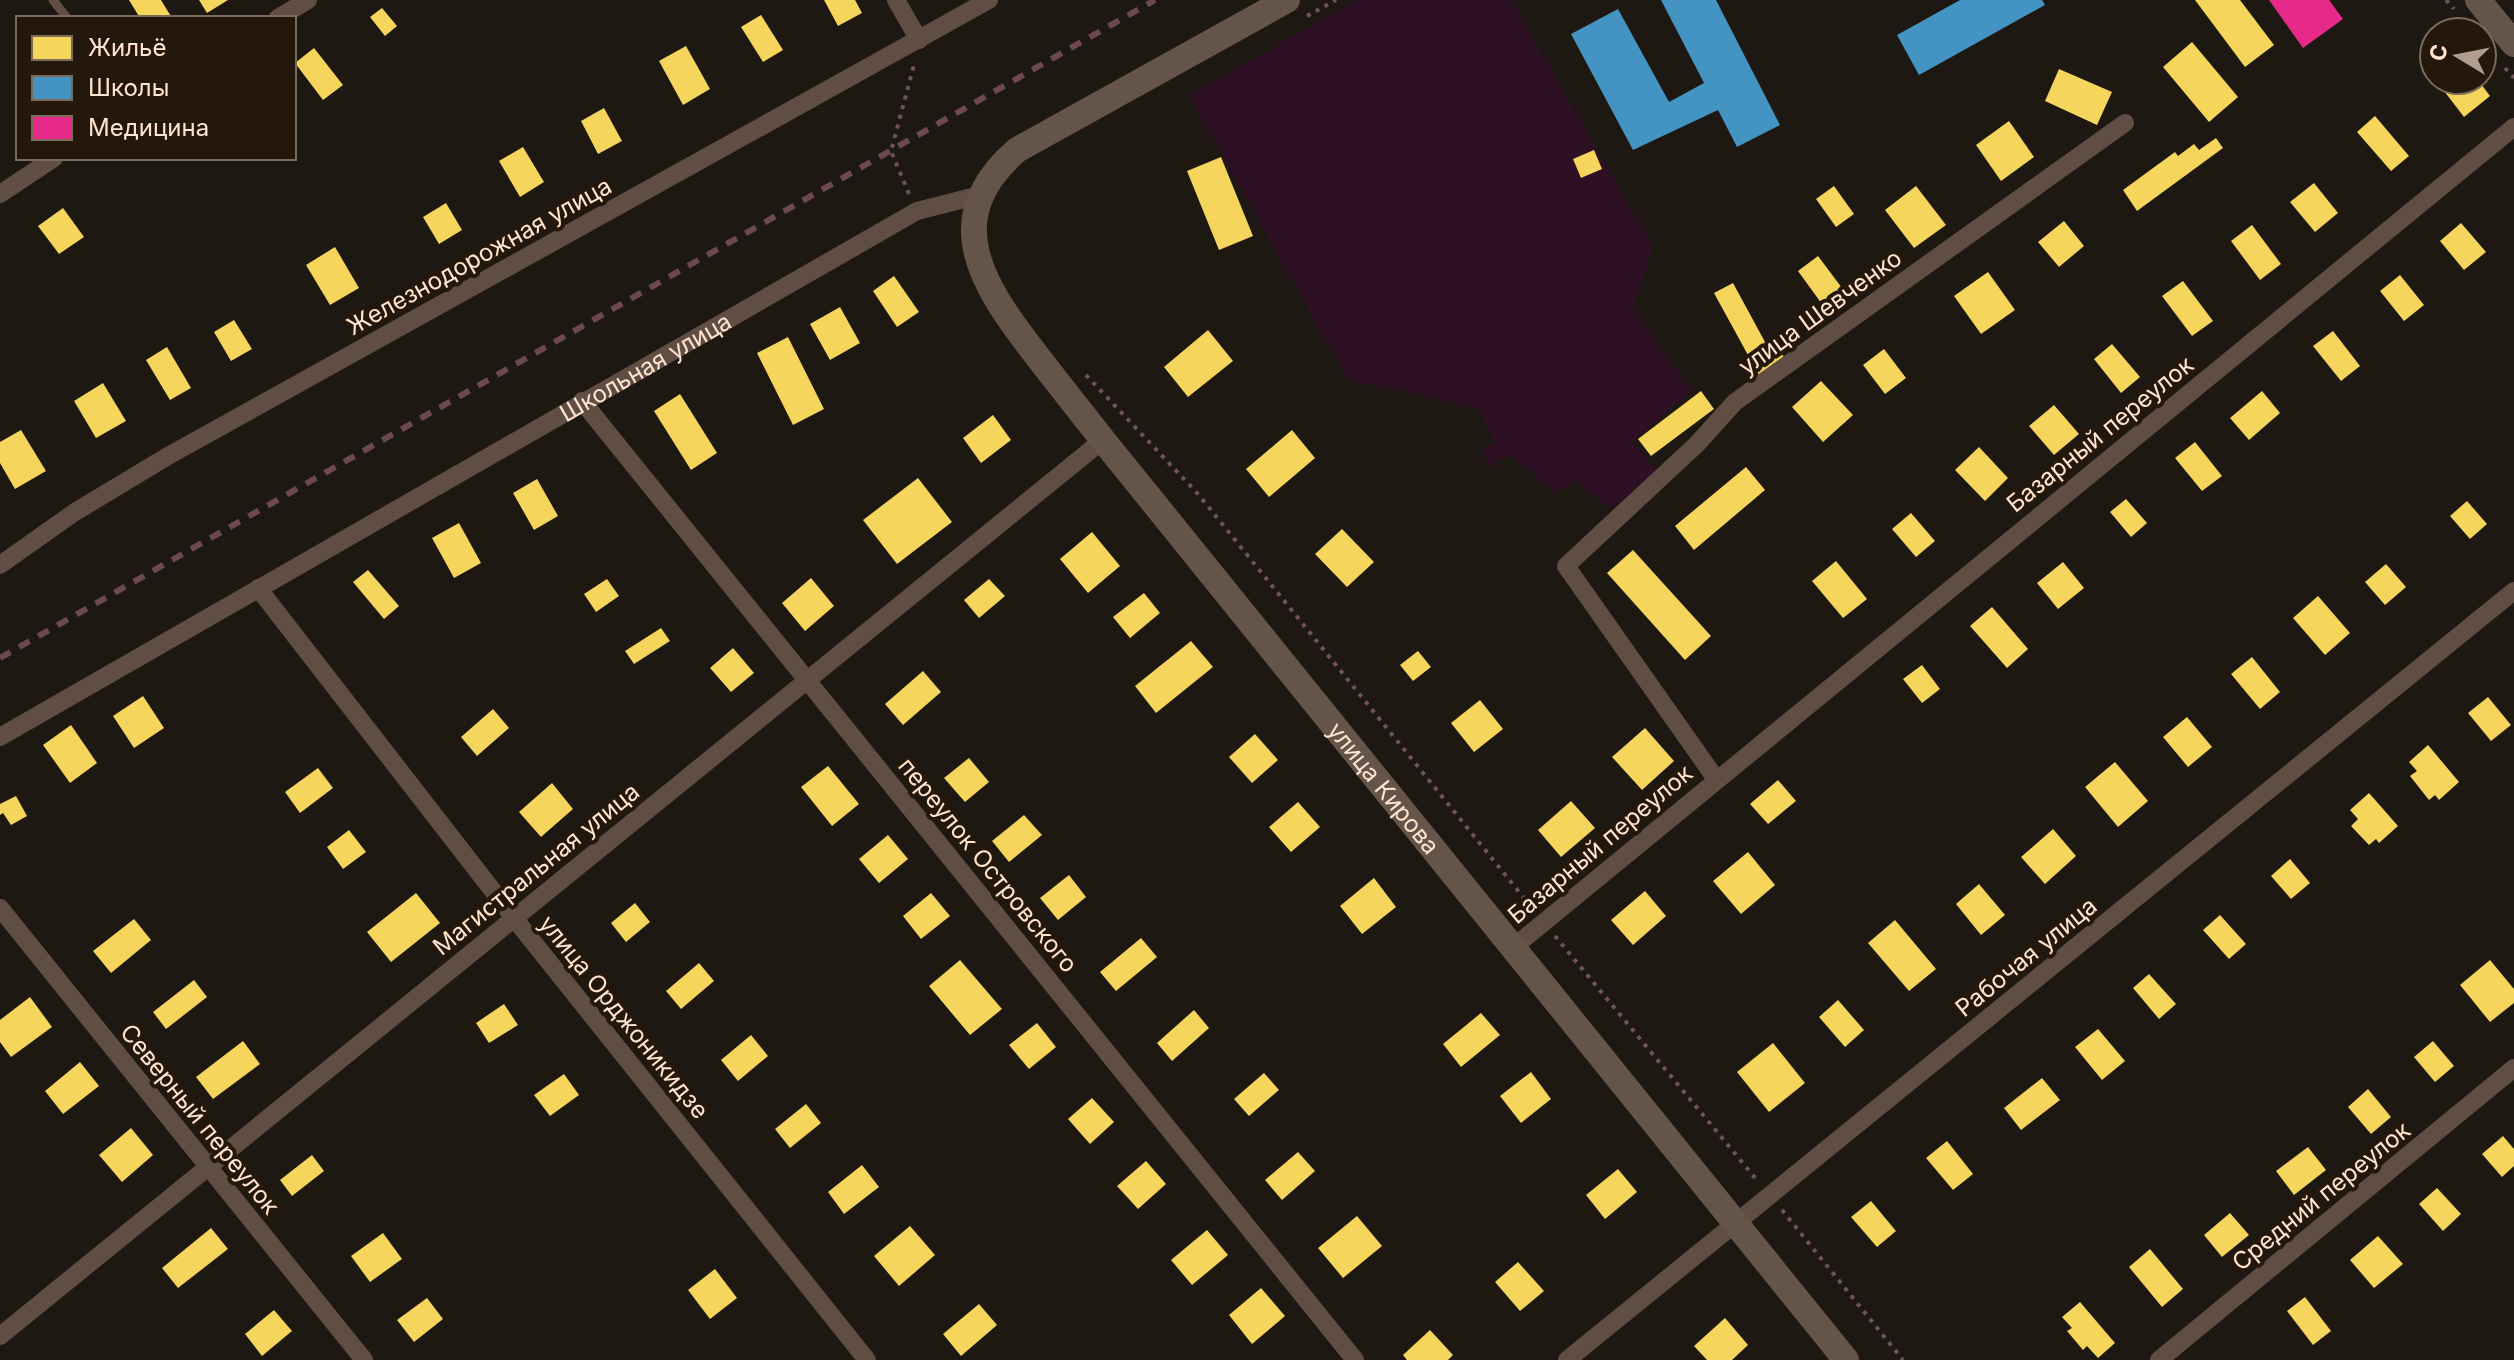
<svg xmlns="http://www.w3.org/2000/svg" width="2514" height="1360" font-family="Inter,sans-serif">
  <rect width="100%" height="100%" fill="#1e1812"/>
  <!-- green -->
  <path fill="#2d1023" d="M 1357,0 L 1511,0 L 1653,247 L 1633,309 L 1692,391 L 1632,442 L 1658,471 L 1611,508 L 1575,482 L 1556,493 L 1510,455 L 1490,468 L 1481,450 L 1494,441 L 1477,408 L 1347,379 L 1189,95 Z"/>
  <!-- homes -->
  <g fill="#f6d55c">
    <path d="M 129,0 L 161,0 L 172,18 L 140,18 Z"/>
    <path d="M 199,0 L 228,0 L 207,13 Z"/>
    <path d="M 824,0 L 855,0 L 862,13 L 838,26 Z"/>
    <path d="M 2195,0 L 2240,0 L 2274,45 L 2245,67 Z"/>
    <path d="M 382,8 L 397,26 L 385,36 L 370,17 Z"/>
    <path d="M 761,15 L 783,50 L 763,62 L 741,27 Z"/>
    <path d="M 2192,42 L 2238,97 L 2209,122 L 2163,67 Z"/>
    <path d="M 686,46 L 710,89 L 683,105 L 659,61 Z"/>
    <path d="M 314,48 L 343,85 L 323,100 L 295,63 Z"/>
    <path d="M 2059,69 L 2112,92 L 2097,125 L 2045,101 Z"/>
    <path d="M 2450,80 L 2478,80 L 2490,96 L 2464,117 L 2441,87 Z"/>
    <path d="M 604,108 L 622,141 L 598,154 L 581,121 Z"/>
    <path d="M 2375,116 L 2409,156 L 2391,171 L 2357,132 Z"/>
    <path d="M 2009,121 L 2034,157 L 2001,181 L 1976,145 Z"/>
    <path d="M 2216,138 L 2223,148 L 2137,211 L 2123,190 L 2175,152 L 2178,156 L 2194,144 L 2199,150 Z"/>
    <path d="M 523,147 L 544,182 L 520,197 L 499,161 Z"/>
    <path d="M 1594,150 L 1602,169 L 1581,178 L 1573,159 Z"/>
    <path d="M 1221,157 L 1253,236 L 1219,250 L 1187,171 Z"/>
    <path d="M 2314,183 L 2338,213 L 2315,232 L 2290,202 Z"/>
    <path d="M 1834,186 L 1854,214 L 1836,227 L 1816,199 Z"/>
    <path d="M 1916,186 L 1946,225 L 1914,248 L 1885,210 Z"/>
    <path d="M 446,203 L 462,230 L 439,244 L 423,217 Z"/>
    <path d="M 63,208 L 84,237 L 59,254 L 38,226 Z"/>
    <path d="M 2064,221 L 2084,246 L 2059,267 L 2038,242 Z"/>
    <path d="M 2461,223 L 2486,252 L 2464,270 L 2440,241 Z"/>
    <path d="M 2252,225 L 2281,264 L 2260,280 L 2231,241 Z"/>
    <path d="M 335,247 L 359,288 L 330,305 L 306,265 Z"/>
    <path d="M 1818,256 L 1848,296 L 1827,311 L 1798,271 Z"/>
    <path d="M 1988,272 L 2015,310 L 1981,334 L 1954,296 Z"/>
    <path d="M 2400,275 L 2424,305 L 2404,321 L 2380,291 Z"/>
    <path d="M 894,276 L 919,312 L 897,327 L 873,291 Z"/>
    <path d="M 2183,281 L 2213,321 L 2192,336 L 2162,296 Z"/>
    <path d="M 1733,283 L 1765,342 L 1773,337 L 1787,363 L 1760,377 L 1714,293 Z"/>
    <path d="M 840,307 L 860,343 L 830,360 L 810,324 Z"/>
    <path d="M 234,320 L 252,349 L 231,361 L 214,332 Z"/>
    <path d="M 1208,330 L 1233,361 L 1188,397 L 1164,367 Z"/>
    <path d="M 2333,331 L 2360,366 L 2341,381 L 2313,346 Z"/>
    <path d="M 788,337 L 824,409 L 793,425 L 757,353 Z"/>
    <path d="M 2112,344 L 2140,377 L 2121,393 L 2094,359 Z"/>
    <path d="M 167,347 L 191,388 L 170,400 L 146,360 Z"/>
    <path d="M 1884,349 L 1906,378 L 1885,394 L 1863,365 Z"/>
    <path d="M 1821,381 L 1853,415 L 1823,442 L 1792,407 Z"/>
    <path d="M 103,383 L 126,421 L 96,438 L 74,401 Z"/>
    <path d="M 1701,391 L 1714,409 L 1651,456 L 1638,439 Z"/>
    <path d="M 2262,391 L 2280,413 L 2249,440 L 2230,418 Z"/>
    <path d="M 680,394 L 717,453 L 691,470 L 654,411 Z"/>
    <path d="M 2054,405 L 2079,434 L 2054,455 L 2029,426 Z"/>
    <path d="M 993,415 L 1011,440 L 981,463 L 963,438 Z"/>
    <path d="M 21,430 L 46,471 L 15,489 L 0,463 L 0,442 Z"/>
    <path d="M 1292,430 L 1315,458 L 1269,497 L 1246,469 Z"/>
    <path d="M 2195,442 L 2222,476 L 2202,491 L 2175,458 Z"/>
    <path d="M 1979,447 L 2008,478 L 1985,501 L 1955,470 Z"/>
    <path d="M 1746,467 L 1765,490 L 1694,550 L 1675,526 Z"/>
    <path d="M 918,478 L 952,522 L 897,564 L 863,520 Z"/>
    <path d="M 537,479 L 558,516 L 534,530 L 513,493 Z"/>
    <path d="M 2126,499 L 2147,523 L 2131,537 L 2110,512 Z"/>
    <path d="M 2467,501 L 2487,524 L 2470,539 L 2450,516 Z"/>
    <path d="M 1911,513 L 1935,541 L 1916,557 L 1892,529 Z"/>
    <path d="M 459,523 L 481,563 L 454,578 L 432,538 Z"/>
    <path d="M 1342,529 L 1374,562 L 1347,587 L 1315,554 Z"/>
    <path d="M 1092,532 L 1120,566 L 1088,593 L 1060,559 Z"/>
    <path d="M 1633,550 L 1711,636 L 1685,660 L 1607,573 Z"/>
    <path d="M 1836,561 L 1867,599 L 1843,618 L 1812,581 Z"/>
    <path d="M 2063,562 L 2084,588 L 2058,609 L 2037,583 Z"/>
    <path d="M 2386,564 L 2406,587 L 2385,605 L 2365,582 Z"/>
    <path d="M 368,570 L 399,606 L 384,619 L 353,582 Z"/>
    <path d="M 811,578 L 834,606 L 805,631 L 782,603 Z"/>
    <path d="M 607,579 L 619,596 L 596,612 L 584,594 Z"/>
    <path d="M 989,579 L 1005,596 L 979,618 L 964,600 Z"/>
    <path d="M 1144,593 L 1160,613 L 1130,638 L 1113,617 Z"/>
    <path d="M 2318,596 L 2350,633 L 2325,655 L 2293,618 Z"/>
    <path d="M 1992,607 L 2028,649 L 2007,668 L 1970,626 Z"/>
    <path d="M 661,628 L 670,641 L 634,664 L 625,651 Z"/>
    <path d="M 1191,641 L 1213,667 L 1156,713 L 1135,686 Z"/>
    <path d="M 733,648 L 754,673 L 731,692 L 710,668 Z"/>
    <path d="M 1418,651 L 1431,667 L 1413,681 L 1400,665 Z"/>
    <path d="M 2252,657 L 2280,692 L 2260,709 L 2231,674 Z"/>
    <path d="M 1922,665 L 1940,689 L 1922,703 L 1903,679 Z"/>
    <path d="M 923,671 L 941,692 L 903,725 L 885,704 Z"/>
    <path d="M 143,696 L 164,728 L 134,748 L 113,716 Z"/>
    <path d="M 2488,697 L 2511,725 L 2491,741 L 2468,713 Z"/>
    <path d="M 1480,700 L 1503,729 L 1474,752 L 1451,723 Z"/>
    <path d="M 493,709 L 509,728 L 477,756 L 461,737 Z"/>
    <path d="M 2187,717 L 2212,747 L 2188,767 L 2163,737 Z"/>
    <path d="M 71,725 L 97,763 L 70,783 L 43,745 Z"/>
    <path d="M 1645,728 L 1674,761 L 1642,790 L 1612,757 Z"/>
    <path d="M 1255,734 L 1278,760 L 1252,783 L 1229,757 Z"/>
    <path d="M 2428,745 L 2459,782 L 2439,800 L 2435,795 L 2429,800 L 2410,776 L 2417,771 L 2409,762 Z"/>
    <path d="M 969,758 L 989,782 L 965,802 L 944,778 Z"/>
    <path d="M 2115,762 L 2148,801 L 2118,827 L 2085,787 Z"/>
    <path d="M 828,766 L 859,804 L 832,826 L 801,787 Z"/>
    <path d="M 318,768 L 333,788 L 300,813 L 285,792 Z"/>
    <path d="M 1778,780 L 1796,801 L 1768,824 L 1750,804 Z"/>
    <path d="M 552,783 L 573,809 L 541,837 L 519,812 Z"/>
    <path d="M 2369,793 L 2398,826 L 2379,843 L 2376,839 L 2369,845 L 2351,826 L 2358,819 L 2350,810 Z"/>
    <path d="M 16,796 L 27,816 L 11,825 L 3,813 L 0,815 L 0,804 Z"/>
    <path d="M 1571,801 L 1595,828 L 1561,857 L 1538,830 Z"/>
    <path d="M 1298,802 L 1320,827 L 1291,852 L 1269,827 Z"/>
    <path d="M 1024,815 L 1042,835 L 1009,862 L 992,841 Z"/>
    <path d="M 2053,829 L 2076,856 L 2045,884 L 2021,857 Z"/>
    <path d="M 349,830 L 366,852 L 343,869 L 327,847 Z"/>
    <path d="M 888,835 L 908,859 L 879,883 L 859,859 Z"/>
    <path d="M 1748,852 L 1775,885 L 1741,914 L 1713,881 Z"/>
    <path d="M 2290,859 L 2310,883 L 2291,899 L 2271,876 Z"/>
    <path d="M 1069,875 L 1086,897 L 1058,920 L 1040,898 Z"/>
    <path d="M 1374,878 L 1396,907 L 1362,934 L 1340,906 Z"/>
    <path d="M 1979,884 L 2005,915 L 1981,935 L 1956,904 Z"/>
    <path d="M 1645,891 L 1666,916 L 1633,945 L 1611,920 Z"/>
    <path d="M 416,893 L 440,923 L 391,962 L 367,932 Z"/>
    <path d="M 931,893 L 950,916 L 921,939 L 903,916 Z"/>
    <path d="M 635,903 L 650,922 L 626,942 L 611,923 Z"/>
    <path d="M 2220,915 L 2246,944 L 2229,959 L 2203,930 Z"/>
    <path d="M 134,919 L 151,940 L 111,973 L 93,951 Z"/>
    <path d="M 1895,920 L 1936,969 L 1909,991 L 1868,943 Z"/>
    <path d="M 1141,938 L 1157,957 L 1116,991 L 1100,972 Z"/>
    <path d="M 960,960 L 1002,1009 L 970,1035 L 929,986 Z"/>
    <path d="M 2490,960 L 2514,989 L 2514,1003 L 2490,1022 L 2460,985 Z"/>
    <path d="M 699,963 L 714,981 L 681,1009 L 666,991 Z"/>
    <path d="M 2149,974 L 2176,1004 L 2159,1019 L 2133,988 Z"/>
    <path d="M 194,980 L 207,997 L 166,1029 L 153,1012 Z"/>
    <path d="M 30,997 L 52,1027 L 11,1057 L 0,1042 L 0,1020 Z"/>
    <path d="M 1838,1000 L 1864,1030 L 1845,1047 L 1819,1017 Z"/>
    <path d="M 504,1004 L 518,1025 L 489,1043 L 476,1023 Z"/>
    <path d="M 1194,1010 L 1209,1028 L 1172,1061 L 1157,1043 Z"/>
    <path d="M 1481,1013 L 1500,1035 L 1461,1067 L 1443,1044 Z"/>
    <path d="M 1037,1023 L 1056,1047 L 1029,1069 L 1009,1045 Z"/>
    <path d="M 2098,1029 L 2125,1061 L 2102,1080 L 2075,1047 Z"/>
    <path d="M 751,1035 L 768,1056 L 738,1081 L 721,1060 Z"/>
    <path d="M 243,1041 L 260,1064 L 213,1099 L 196,1077 Z"/>
    <path d="M 2433,1041 L 2454,1066 L 2435,1082 L 2414,1057 Z"/>
    <path d="M 1773,1043 L 1805,1083 L 1769,1112 L 1737,1072 Z"/>
    <path d="M 80,1062 L 99,1086 L 63,1114 L 45,1091 Z"/>
    <path d="M 1531,1072 L 1551,1099 L 1521,1123 L 1500,1096 Z"/>
    <path d="M 1264,1073 L 1279,1090 L 1249,1116 L 1234,1099 Z"/>
    <path d="M 564,1074 L 579,1095 L 550,1116 L 534,1095 Z"/>
    <path d="M 2042,1078 L 2060,1100 L 2021,1130 L 2004,1108 Z"/>
    <path d="M 2368,1089 L 2391,1117 L 2371,1134 L 2348,1107 Z"/>
    <path d="M 1092,1098 L 1114,1122 L 1090,1144 L 1068,1119 Z"/>
    <path d="M 806,1104 L 821,1123 L 790,1148 L 775,1129 Z"/>
    <path d="M 131,1128 L 153,1155 L 122,1182 L 99,1155 Z"/>
    <path d="M 2503,1136 L 2514,1149 L 2514,1166 L 2502,1177 L 2482,1154 Z"/>
    <path d="M 1947,1141 L 1973,1174 L 1953,1190 L 1926,1158 Z"/>
    <path d="M 2308,1147 L 2326,1170 L 2294,1195 L 2276,1171 Z"/>
    <path d="M 1298,1152 L 1315,1171 L 1282,1200 L 1265,1180 Z"/>
    <path d="M 312,1155 L 324,1171 L 292,1196 L 280,1180 Z"/>
    <path d="M 1146,1161 L 1166,1184 L 1138,1209 L 1117,1186 Z"/>
    <path d="M 862,1165 L 879,1187 L 844,1214 L 828,1192 Z"/>
    <path d="M 1618,1169 L 1637,1192 L 1605,1219 L 1586,1195 Z"/>
    <path d="M 2437,1188 L 2461,1214 L 2443,1231 L 2419,1204 Z"/>
    <path d="M 1871,1201 L 1896,1231 L 1877,1247 L 1851,1217 Z"/>
    <path d="M 2230,1213 L 2249,1235 L 2222,1257 L 2204,1235 Z"/>
    <path d="M 1357,1216 L 1382,1246 L 1343,1278 L 1318,1248 Z"/>
    <path d="M 910,1226 L 935,1255 L 899,1286 L 874,1256 Z"/>
    <path d="M 211,1228 L 228,1249 L 178,1288 L 162,1268 Z"/>
    <path d="M 1207,1230 L 1228,1255 L 1192,1285 L 1171,1260 Z"/>
    <path d="M 383,1233 L 402,1259 L 370,1282 L 351,1256 Z"/>
    <path d="M 2378,1236 L 2403,1264 L 2374,1288 L 2350,1260 Z"/>
    <path d="M 2150,1249 L 2183,1289 L 2162,1307 L 2129,1267 Z"/>
    <path d="M 1518,1262 L 1544,1291 L 1520,1311 L 1495,1282 Z"/>
    <path d="M 715,1269 L 737,1298 L 710,1319 L 688,1290 Z"/>
    <path d="M 1261,1288 L 1285,1316 L 1252,1344 L 1229,1315 Z"/>
    <path d="M 2305,1297 L 2331,1331 L 2313,1345 L 2287,1311 Z"/>
    <path d="M 427,1298 L 443,1319 L 414,1342 L 397,1320 Z"/>
    <path d="M 2080,1302 L 2115,1343 L 2098,1358 L 2087,1346 L 2083,1350 L 2067,1331 L 2072,1328 L 2062,1317 Z"/>
    <path d="M 979,1304 L 997,1325 L 961,1356 L 943,1334 Z"/>
    <path d="M 274,1310 L 292,1331 L 262,1356 L 245,1334 Z"/>
    <path d="M 1725,1318 L 1748,1345 L 1732,1360 L 1707,1360 L 1694,1346 Z"/>
    <path d="M 1430,1330 L 1453,1355 L 1448,1360 L 1407,1360 L 1403,1355 Z"/>
  </g>
  <!-- schools -->
  <g fill="#4393c3">
    <path d="M 1661,0 L 1716,0 L 1780,125 L 1737,147 L 1718,110 L 1633,150 L 1571,34 L 1618,9 L 1669,102 L 1704,83 Z"/>
    <path d="M 1960,0 L 2042,0 L 2045,5 L 1919,75 L 1897,35 Z"/>
  </g>
  <!-- health -->
  <path fill="#e7298a" d="M 2269,0 L 2329,0 L 2343,19 L 2303,48 Z"/>
  <g fill="none" stroke-linecap="round" stroke-linejoin="round">
    <!-- path -->
    <g stroke="#70535a" stroke-width="4" stroke-dasharray="4 6" stroke-linecap="butt">
      <path d="M 2446,0 L 2454,9"/>
      <path d="M 1307,16 L 1336,0"/>
      <path d="M 2505,68 L 2514,78"/>
      <path d="M 909,194 L 891,151 L 914,65"/>
      <path d="M 1086,375 L 1198,494 L 1532,908"/>
      <path d="M 1555,936 L 1756,1179"/>
      <path d="M 1782,1210 L 1903,1360"/>
    </g>
    <!-- lane -->
    <path stroke="#604e45" stroke-width="9" d="M 53,0 L 67,18"/>
    <!-- street -->
    <g stroke="#604e45" stroke-width="18">
      <path d="M 896,0 L 919,40"/>
      <path d="M 278,18 L 308,0"/>
      <path d="M 0,194 L 54,158"/>
      <path d="M 582,401 L 1355,1360"/>
      <path d="M 0,565 L 75,512 L 168,456 L 989,0"/>
      <path d="M 258,588 L 514,918 L 867,1360"/>
      <path id="s1" d="M 0,737 L 917,211 L 980,195"/>
      <path d="M 1716,779 L 1566,566 L 1697,444 L 1735,402 L 2125,123"/>
      <path d="M 0,908 L 364,1360"/>
      <path d="M 1515,946 L 2514,127"/>
      <path d="M 0,1336 L 1103,440"/>
      <path d="M 1567,1360 L 2514,591"/>
      <path d="M 2159,1360 L 2514,1068"/>
    </g>
    <!-- secondary -->
    <g stroke="#655449" stroke-width="26">
      <path id="s2" d="M 1287,0 L 1017,150 C 938,218 982,285 1034,352 C 1057,382 1080,411 1103,440 L 1846,1360"/>
      <path d="M 2478,0 L 2514,44"/>
    </g>
    <!-- rail -->
    <path stroke="#6c4852" stroke-width="6" stroke-dasharray="12 10" stroke-linecap="butt" d="M 0,658 L 1155,0"/>
  </g>
  <g text-anchor="middle" dominant-baseline="central" stroke-width="8" stroke-linejoin="round" paint-order="stroke">
    <!-- street labels -->
    <g font-size="24" fill="#ffe4cf" stroke="#24180c">
      <text transform="translate(479 256) rotate(-29)">Железнодорожная улица</text>
      <text transform="translate(1820 312) rotate(-36)">улица Шевченко</text>
      <text stroke="none"><textPath href="#s1" startOffset="744">Школьная улица</textPath></text>
      <text transform="translate(2100 434) rotate(-39)">Базарный переулок</text>
      <text stroke="none"><textPath href="#s2" startOffset="1100">улица Кирова</textPath></text>
      <text transform="translate(1600 844) rotate(-40)">Базарный переулок</text>
      <text transform="translate(988 865) rotate(51)">переулок Островского</text>
      <text transform="translate(536 869) rotate(-39)">Магистральная улица</text>
      <text transform="translate(2026 957) rotate(-39)">Рабочая улица</text>
      <text transform="translate(624 1017) rotate(51)">улица Орджоникидзе</text>
      <text transform="translate(200 1119) rotate(51)">Северный переулок</text>
      <text transform="translate(2321 1196) rotate(-39)">Средний переулок</text>
    </g>
  </g>
  <!-- legend -->
  <rect x="16" y="16" width="280" height="144" fill="#24180c" stroke="#7c6a5a" stroke-width="2"/>
  <rect x="32" y="36" width="40" height="24" fill="#f6d55c" stroke="#7c6a5a" stroke-width="2"/>
  <text x="88" y="56" font-size="24" fill="#ffe4cf">Жильё</text>
  <rect x="32" y="76" width="40" height="24" fill="#4393c3" stroke="#7c6a5a" stroke-width="2"/>
  <text x="88" y="96" font-size="24" fill="#ffe4cf">Школы</text>
  <rect x="32" y="116" width="40" height="24" fill="#e7298a" stroke="#7c6a5a" stroke-width="2"/>
  <text x="88" y="136" font-size="24" fill="#ffe4cf">Медицина</text>
  <!-- north arrow -->
  <g transform="translate(2458 56) rotate(280)"><circle r="38" fill="#24180c" stroke="#7c6a5a" stroke-width="2"/>
  <path d="M0-6L14 30L0 20L-14 30Z" fill="#b09d8d"/>
  <text y="-12" font-size="22" font-weight="bold" text-anchor="middle" fill="#ffe4cf">С</text>
  </g>
</svg>
